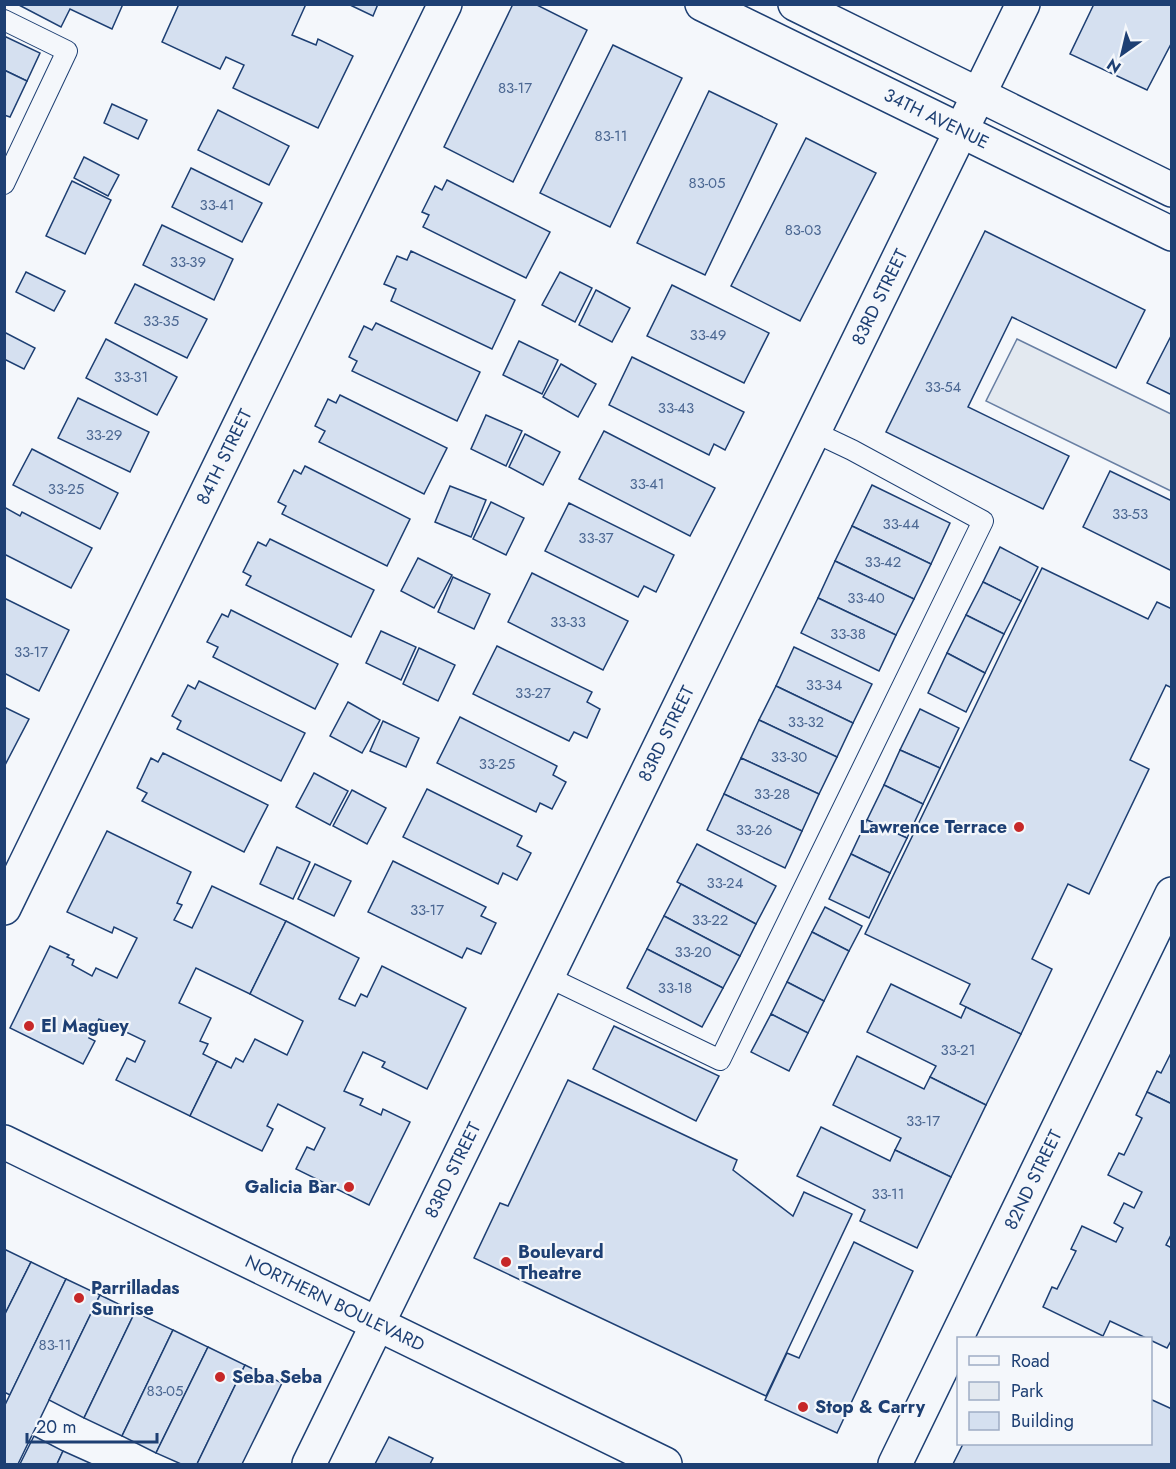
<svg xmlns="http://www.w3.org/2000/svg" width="1176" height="1469" font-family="Jost,sans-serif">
  <rect width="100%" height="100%" fill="#f4f7fb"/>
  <!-- green -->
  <path fill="#e3e9f0" stroke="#687fa3" stroke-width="1.5" d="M 1017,339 L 1171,414 L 1171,491 L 986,401 Z"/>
  <!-- building -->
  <g fill="#d5e0f0" stroke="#1d3f73" stroke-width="1.5">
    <path d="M 17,4 L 123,4 L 112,29 L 70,9 L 61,27 Z"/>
    <path d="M 179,4 L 306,4 L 292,35 L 316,45 L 318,39 L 353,56 L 318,128 L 233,88 L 244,65 L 226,57 L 220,69 L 162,42 Z"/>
    <path d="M 348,4 L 378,4 L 373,16 Z"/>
    <path d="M 513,4 L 535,4 L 587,30 L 513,182 L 444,147 Z"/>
    <path d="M 1094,4 L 1172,4 L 1172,42 L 1147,90 L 1070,54 Z"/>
    <path d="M 4,36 L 40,53 L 27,81 L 4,70 Z"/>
    <path d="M 613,45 L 682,78 L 610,227 L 540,193 Z"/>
    <path d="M 4,70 L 27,81 L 10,117 L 4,115 Z"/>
    <path d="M 709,91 L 777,124 L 705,275 L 637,243 Z"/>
    <path d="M 112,104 L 147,120 L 138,139 L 104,123 Z"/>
    <path d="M 218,110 L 289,146 L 269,185 L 198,150 Z"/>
    <path d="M 806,138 L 876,173 L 800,321 L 731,286 Z"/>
    <path d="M 84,157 L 119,175 L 108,196 L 74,178 Z"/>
    <path d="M 191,168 L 262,203 L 242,242 L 172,207 Z"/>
    <path d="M 447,180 L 550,232 L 526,278 L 423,227 L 429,215 L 422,212 L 435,186 L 442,190 Z"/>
    <path d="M 72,181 L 111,200 L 85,254 L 46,236 Z"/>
    <path d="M 162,225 L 233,259 L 214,300 L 143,265 Z"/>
    <path d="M 985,231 L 1145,310 L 1116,368 L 1012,317 L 968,407 L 1069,456 L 1043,509 L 886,432 Z"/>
    <path d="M 411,251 L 515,300 L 492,349 L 391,301 L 396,289 L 384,284 L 397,256 L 407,260 Z"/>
    <path d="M 26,272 L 65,291 L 54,311 L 16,292 Z"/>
    <path d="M 560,272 L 592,288 L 575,322 L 542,305 Z"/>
    <path d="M 135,284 L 207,319 L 187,358 L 115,323 Z"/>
    <path d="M 672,285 L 769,333 L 744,383 L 647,336 Z"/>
    <path d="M 596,290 L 630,308 L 612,342 L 579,325 Z"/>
    <path d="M 376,323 L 480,372 L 457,421 L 352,371 L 357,361 L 349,357 L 364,326 L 372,330 Z"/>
    <path d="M 4,332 L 35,348 L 24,369 L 4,359 Z"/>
    <path d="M 1172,334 L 1172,395 L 1147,383 Z"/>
    <path d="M 106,339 L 177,377 L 157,415 L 86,378 Z"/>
    <path d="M 519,341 L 558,360 L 542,394 L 503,375 Z"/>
    <path d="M 632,357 L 744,412 L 725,450 L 714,444 L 709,455 L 609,405 Z"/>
    <path d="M 561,364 L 596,384 L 578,417 L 543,397 Z"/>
    <path d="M 340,395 L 447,448 L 424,494 L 319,442 L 325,431 L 315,426 L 328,399 L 336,403 Z"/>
    <path d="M 78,398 L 149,432 L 130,472 L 58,438 Z"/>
    <path d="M 486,415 L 522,431 L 506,466 L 471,449 Z"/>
    <path d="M 604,431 L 715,488 L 690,536 L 579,479 Z"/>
    <path d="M 525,434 L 560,452 L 543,485 L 509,467 Z"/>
    <path d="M 32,449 L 118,493 L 100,529 L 13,485 Z"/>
    <path d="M 305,466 L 410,519 L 387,566 L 282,514 L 286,506 L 278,502 L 294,470 L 301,474 Z"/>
    <path d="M 1110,471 L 1172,501 L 1172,571 L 1083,527 Z"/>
    <path d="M 872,485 L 950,523 L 931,564 L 852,526 Z"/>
    <path d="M 450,486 L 486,500 L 471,537 L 435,522 Z"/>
    <path d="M 491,502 L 524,518 L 506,555 L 473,539 Z"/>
    <path d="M 569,503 L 674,555 L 656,592 L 644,586 L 638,597 L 545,551 Z"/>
    <path d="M 4,507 L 20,516 L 22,512 L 92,548 L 71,588 L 4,554 Z"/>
    <path d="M 852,526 L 931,564 L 914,599 L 835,561 Z"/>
    <path d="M 270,539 L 374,590 L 351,637 L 246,585 L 251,576 L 243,572 L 258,542 L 266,546 Z"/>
    <path d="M 1000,547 L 1038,567 L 1021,601 L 983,582 Z"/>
    <path d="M 418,558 L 452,575 L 434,608 L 401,591 Z"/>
    <path d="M 835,561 L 914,599 L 896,635 L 818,598 Z"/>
    <path d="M 1042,568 L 1148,619 L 1157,602 L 1172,609 L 1172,688 L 1166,685 L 1130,760 L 1149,769 L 1089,894 L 1068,884 L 1032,959 L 1052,969 L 1021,1034 L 960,1004 L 970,984 L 865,934 Z"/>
    <path d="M 532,573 L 628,621 L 603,670 L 508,622 Z"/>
    <path d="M 453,577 L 490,594 L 474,629 L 438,612 Z"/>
    <path d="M 983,582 L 1021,601 L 1004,634 L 966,615 Z"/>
    <path d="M 4,598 L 69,630 L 39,691 L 4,673 Z"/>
    <path d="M 818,598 L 896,635 L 879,671 L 801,633 Z"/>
    <path d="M 231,610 L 338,664 L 315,709 L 213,657 L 218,647 L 207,642 L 222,614 L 228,617 Z"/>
    <path d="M 966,615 L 1004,634 L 985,673 L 947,653 Z"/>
    <path d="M 381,631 L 416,647 L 401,680 L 366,663 Z"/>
    <path d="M 497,646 L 592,692 L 587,702 L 600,709 L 587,738 L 574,732 L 569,741 L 473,694 Z"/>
    <path d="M 794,647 L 872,684 L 853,723 L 776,686 Z"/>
    <path d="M 419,648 L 455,665 L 438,701 L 403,684 Z"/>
    <path d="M 947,653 L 985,673 L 966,712 L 928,693 Z"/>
    <path d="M 199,681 L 305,733 L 281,781 L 177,729 L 181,721 L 172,716 L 188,685 L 195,689 Z"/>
    <path d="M 776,686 L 853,723 L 837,757 L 759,720 Z"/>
    <path d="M 348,702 L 380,720 L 362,753 L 330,736 Z"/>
    <path d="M 4,707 L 29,719 L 4,767 Z"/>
    <path d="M 920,709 L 959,728 L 940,768 L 900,750 Z"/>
    <path d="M 460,717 L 557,766 L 553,775 L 566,782 L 552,809 L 540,803 L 536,812 L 437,763 Z"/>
    <path d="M 759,720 L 837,757 L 819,794 L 741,758 Z"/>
    <path d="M 383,721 L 419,738 L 406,767 L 370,751 Z"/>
    <path d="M 900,750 L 940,768 L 923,804 L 884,785 Z"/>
    <path d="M 163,753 L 268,805 L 244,852 L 142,801 L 147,793 L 137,788 L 151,758 L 158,762 Z"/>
    <path d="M 741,758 L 819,794 L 802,831 L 724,794 Z"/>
    <path d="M 314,773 L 348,791 L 330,825 L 296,807 Z"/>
    <path d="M 884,785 L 923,804 L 907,838 L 867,820 Z"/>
    <path d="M 427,789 L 522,836 L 517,846 L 531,853 L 517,880 L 503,873 L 498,884 L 403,837 Z"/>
    <path d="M 352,790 L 386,808 L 367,844 L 333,826 Z"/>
    <path d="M 724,794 L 802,831 L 785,868 L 707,830 Z"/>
    <path d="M 867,820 L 907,838 L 890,873 L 851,854 Z"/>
    <path d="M 107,831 L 191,872 L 177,903 L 182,905 L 174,920 L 192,928 L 212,886 L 286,921 L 250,994 L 196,968 L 179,1003 L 211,1018 L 200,1041 L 208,1044 L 203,1054 L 217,1061 L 190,1116 L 116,1080 L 127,1058 L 135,1062 L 145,1041 L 99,1019 L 89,1038 L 95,1041 L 83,1064 L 10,1028 L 50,946 L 69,955 L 67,957 L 74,960 L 72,965 L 92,976 L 96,968 L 117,978 L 137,938 L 114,927 L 112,933 L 67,912 Z"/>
    <path d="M 697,844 L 776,886 L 756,924 L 677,882 Z"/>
    <path d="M 277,847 L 310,862 L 293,899 L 260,884 Z"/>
    <path d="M 851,854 L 890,873 L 869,918 L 829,899 Z"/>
    <path d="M 393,861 L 486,907 L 481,916 L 496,923 L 481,954 L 467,948 L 462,958 L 368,912 Z"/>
    <path d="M 315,864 L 351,881 L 334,916 L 298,899 Z"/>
    <path d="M 681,884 L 756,924 L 740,956 L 664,916 Z"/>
    <path d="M 825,907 L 862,926 L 849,951 L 812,932 Z"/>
    <path d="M 664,916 L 740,956 L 723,988 L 647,949 Z"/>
    <path d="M 286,921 L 359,958 L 339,999 L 355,1006 L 361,994 L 367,997 L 382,966 L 466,1008 L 427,1089 L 382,1067 L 385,1062 L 363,1052 L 344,1091 L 363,1099 L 360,1105 L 381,1115 L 383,1109 L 410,1122 L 369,1205 L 296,1169 L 307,1147 L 314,1150 L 325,1128 L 278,1104 L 267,1126 L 273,1129 L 262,1151 L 190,1116 L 217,1061 L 231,1068 L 236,1058 L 243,1062 L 255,1039 L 287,1055 L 303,1021 L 250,994 Z"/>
    <path d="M 812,932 L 849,951 L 824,1001 L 787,982 Z"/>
    <path d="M 647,949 L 723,988 L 702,1027 L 627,988 Z"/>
    <path d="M 787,982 L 824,1001 L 808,1033 L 771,1014 Z"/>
    <path d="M 891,984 L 961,1018 L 966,1007 L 1021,1034 L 986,1105 L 930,1077 L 936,1066 L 867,1032 Z"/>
    <path d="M 771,1014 L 808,1033 L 789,1071 L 751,1052 Z"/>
    <path d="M 614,1026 L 719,1076 L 696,1121 L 593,1069 Z"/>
    <path d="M 1172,1051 L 1172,1104 L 1147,1092 L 1157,1071 L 1161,1073 Z"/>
    <path d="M 857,1056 L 924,1089 L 930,1077 L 986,1105 L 951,1177 L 895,1150 L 901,1138 L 833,1105 Z"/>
    <path d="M 568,1080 L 737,1160 L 733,1170 L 793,1216 L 804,1192 L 852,1214 L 766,1396 L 474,1258 L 500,1203 L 508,1206 Z"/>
    <path d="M 1147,1092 L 1172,1104 L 1172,1233 L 1166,1245 L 1172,1248 L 1172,1339 L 1167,1348 L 1150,1340 L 1150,1338 L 1146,1338 L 1110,1321 L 1103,1336 L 1043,1307 L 1052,1287 L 1057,1289 L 1076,1251 L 1071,1249 L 1082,1226 L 1116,1242 L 1123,1228 L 1114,1223 L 1124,1203 L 1134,1208 L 1142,1192 L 1108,1175 L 1119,1153 L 1124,1155 L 1142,1118 L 1136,1115 Z"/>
    <path d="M 821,1127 L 890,1161 L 895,1150 L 951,1177 L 917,1248 L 860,1221 L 865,1210 L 797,1176 Z"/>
    <path d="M 854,1242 L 913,1271 L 837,1433 L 765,1400 L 787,1353 L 799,1358 Z"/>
    <path d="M 4,1249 L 31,1262 L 4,1316 Z"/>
    <path d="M 31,1262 L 66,1279 L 10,1395 L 4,1392 L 4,1316 Z"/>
    <path d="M 66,1279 L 100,1295 L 18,1464 L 4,1464 L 4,1407 Z"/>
    <path d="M 100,1295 L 135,1312 L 84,1418 L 49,1400 Z"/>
    <path d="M 135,1312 L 173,1330 L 122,1436 L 84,1418 Z"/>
    <path d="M 173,1330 L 208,1347 L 156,1453 L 122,1436 Z"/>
    <path d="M 208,1347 L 245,1365 L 197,1464 L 181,1464 L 156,1453 Z"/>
    <path d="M 245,1365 L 282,1383 L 242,1464 L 197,1464 Z"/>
    <path d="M 1150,1399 L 1172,1409 L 1172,1464 L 953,1464 L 963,1444 L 1150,1444 Z"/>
    <path d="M 34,1436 L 63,1451 L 57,1464 L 20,1464 Z"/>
    <path d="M 389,1437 L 433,1458 L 430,1464 L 375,1464 Z"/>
    <path d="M 63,1451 L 92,1464 L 57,1464 Z"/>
  </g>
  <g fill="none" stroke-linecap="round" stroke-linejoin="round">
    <!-- lane casing -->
    <g stroke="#1d3f73" stroke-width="22">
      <g id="lane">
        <path d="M 4,20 L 67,51 L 4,184"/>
        <path d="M 548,977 L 720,1060 L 983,521 L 852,450 L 814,432"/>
      </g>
    </g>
    <!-- street casing -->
    <g stroke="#1d3f73" stroke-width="36">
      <g id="street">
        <path id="s1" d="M 702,4 L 1172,234"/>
        <path d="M 795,4 L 1172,190"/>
        <path id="s2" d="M 4,908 L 445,4"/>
        <path id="s3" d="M 309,1464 L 1023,4"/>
      </g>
    </g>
    <!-- secondary casing -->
    <g stroke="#1d3f73" stroke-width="36">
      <g id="secondary">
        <path id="s4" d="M 895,1464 L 1172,894"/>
      </g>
    </g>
    <!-- primary casing -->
    <g stroke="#1d3f73" stroke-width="36">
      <g id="primary">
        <path id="s5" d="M 4,1142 L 665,1464"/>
      </g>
    </g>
    <!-- lane -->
    <use href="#lane" stroke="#f4f7fb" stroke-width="20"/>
    <!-- street -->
    <use href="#street" stroke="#f4f7fb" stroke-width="33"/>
    <!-- secondary -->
    <use href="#secondary" stroke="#f4f7fb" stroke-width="33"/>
    <!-- primary -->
    <use href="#primary" stroke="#f4f7fb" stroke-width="33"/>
  </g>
  <!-- markers -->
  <g fill="#c62828" stroke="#f4f7fb" stroke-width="2">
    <circle cx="1019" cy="827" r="6"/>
    <circle cx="29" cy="1026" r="6"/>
    <circle cx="349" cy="1187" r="6"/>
    <circle cx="506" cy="1262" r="6"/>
    <circle cx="79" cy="1298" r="6"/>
    <circle cx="220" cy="1377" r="6"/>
    <circle cx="803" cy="1407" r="6"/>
  </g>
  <g text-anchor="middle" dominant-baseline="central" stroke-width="4.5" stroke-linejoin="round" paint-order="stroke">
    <!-- number labels -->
    <g font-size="15" fill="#4b6792">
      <text x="515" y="88">83-17</text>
      <text x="611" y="136">83-11</text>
      <text x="707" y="183">83-05</text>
      <text x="217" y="205">33-41</text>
      <text x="803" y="230">83-03</text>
      <text x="188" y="262">33-39</text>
      <text x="161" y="321">33-35</text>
      <text x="708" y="335">33-49</text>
      <text x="131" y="377">33-31</text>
      <text x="943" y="387">33-54</text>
      <text x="676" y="408">33-43</text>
      <text x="104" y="435">33-29</text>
      <text x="647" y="484">33-41</text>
      <text x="66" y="489">33-25</text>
      <text x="1130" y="514">33-53</text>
      <text x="901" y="524">33-44</text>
      <text x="596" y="538">33-37</text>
      <text x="883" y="562">33-42</text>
      <text x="866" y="598">33-40</text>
      <text x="568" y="622">33-33</text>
      <text x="848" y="634">33-38</text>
      <text x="31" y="652">33-17</text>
      <text x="824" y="685">33-34</text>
      <text x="533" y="693">33-27</text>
      <text x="806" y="722">33-32</text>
      <text x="789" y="757">33-30</text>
      <text x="497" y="764">33-25</text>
      <text x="772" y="794">33-28</text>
      <text x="754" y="830">33-26</text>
      <text x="725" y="883">33-24</text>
      <text x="427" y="910">33-17</text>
      <text x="710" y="920">33-22</text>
      <text x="693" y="952">33-20</text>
      <text x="675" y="988">33-18</text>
      <text x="958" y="1050">33-21</text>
      <text x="923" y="1121">33-17</text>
      <text x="888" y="1194">33-11</text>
      <text x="55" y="1345">83-11</text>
      <text x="165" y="1391">83-05</text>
    </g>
    <!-- street labels -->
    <g font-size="18" fill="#1d3f73" stroke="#f4f7fb">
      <text stroke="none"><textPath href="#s1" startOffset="261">34TH AVENUE</textPath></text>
      <text stroke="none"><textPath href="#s3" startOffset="1299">83RD STREET</textPath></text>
      <text stroke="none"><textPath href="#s2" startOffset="502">84TH STREET</textPath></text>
      <text stroke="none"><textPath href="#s3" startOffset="813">83RD STREET</textPath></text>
      <text stroke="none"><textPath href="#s3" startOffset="327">83RD STREET</textPath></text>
      <text stroke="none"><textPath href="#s4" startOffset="316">82ND STREET</textPath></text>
      <text stroke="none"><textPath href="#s5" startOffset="368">NORTHERN BOULEVARD</textPath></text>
    </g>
    <!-- poi labels -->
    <g font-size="18" font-weight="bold" fill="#1d3f73" stroke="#f4f7fb" text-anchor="start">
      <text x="1007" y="827" text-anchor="end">Lawrence Terrace</text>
      <text x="41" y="1026">El Maguey</text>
      <text x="337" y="1187" text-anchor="end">Galicia Bar</text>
      <text x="518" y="1252">Boulevard<tspan x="518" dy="21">Theatre</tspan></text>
      <text x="91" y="1288">Parrilladas<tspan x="91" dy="21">Sunrise</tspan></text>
      <text x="232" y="1377">Seba Seba</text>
      <text x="815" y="1407">Stop &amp; Carry</text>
    </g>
  </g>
  <!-- border -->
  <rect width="1176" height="1469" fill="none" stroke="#1d3f73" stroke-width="12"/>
  <!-- legend -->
  <rect x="957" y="1337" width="195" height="108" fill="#f4f7fb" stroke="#9eadc5" stroke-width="1.5"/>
  <rect x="969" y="1356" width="30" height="9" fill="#f4f7fb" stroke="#9eadc5" stroke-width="1.5"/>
  <text x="1011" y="1367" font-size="18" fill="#1d3f73">Road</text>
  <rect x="969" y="1382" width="30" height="18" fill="#e3e9f0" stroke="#9eadc5" stroke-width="1.5"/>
  <text x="1011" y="1397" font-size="18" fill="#1d3f73">Park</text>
  <rect x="969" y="1412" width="30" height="18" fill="#d5e0f0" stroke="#9eadc5" stroke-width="1.5"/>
  <text x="1011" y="1427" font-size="18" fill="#1d3f73">Building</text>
  <!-- north arrow -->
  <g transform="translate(1122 54) rotate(214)" stroke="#f4f7fb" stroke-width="4.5" paint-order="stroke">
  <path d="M0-4.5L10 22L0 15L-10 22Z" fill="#1d3f73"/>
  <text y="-9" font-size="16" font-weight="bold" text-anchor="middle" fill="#1d3f73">N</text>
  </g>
  <!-- scale -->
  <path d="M27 1433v9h130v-9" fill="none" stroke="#1d3f73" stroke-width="3"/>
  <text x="36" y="1433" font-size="18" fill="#1d3f73" stroke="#f4f7fb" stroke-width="4.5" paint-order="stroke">20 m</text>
</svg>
